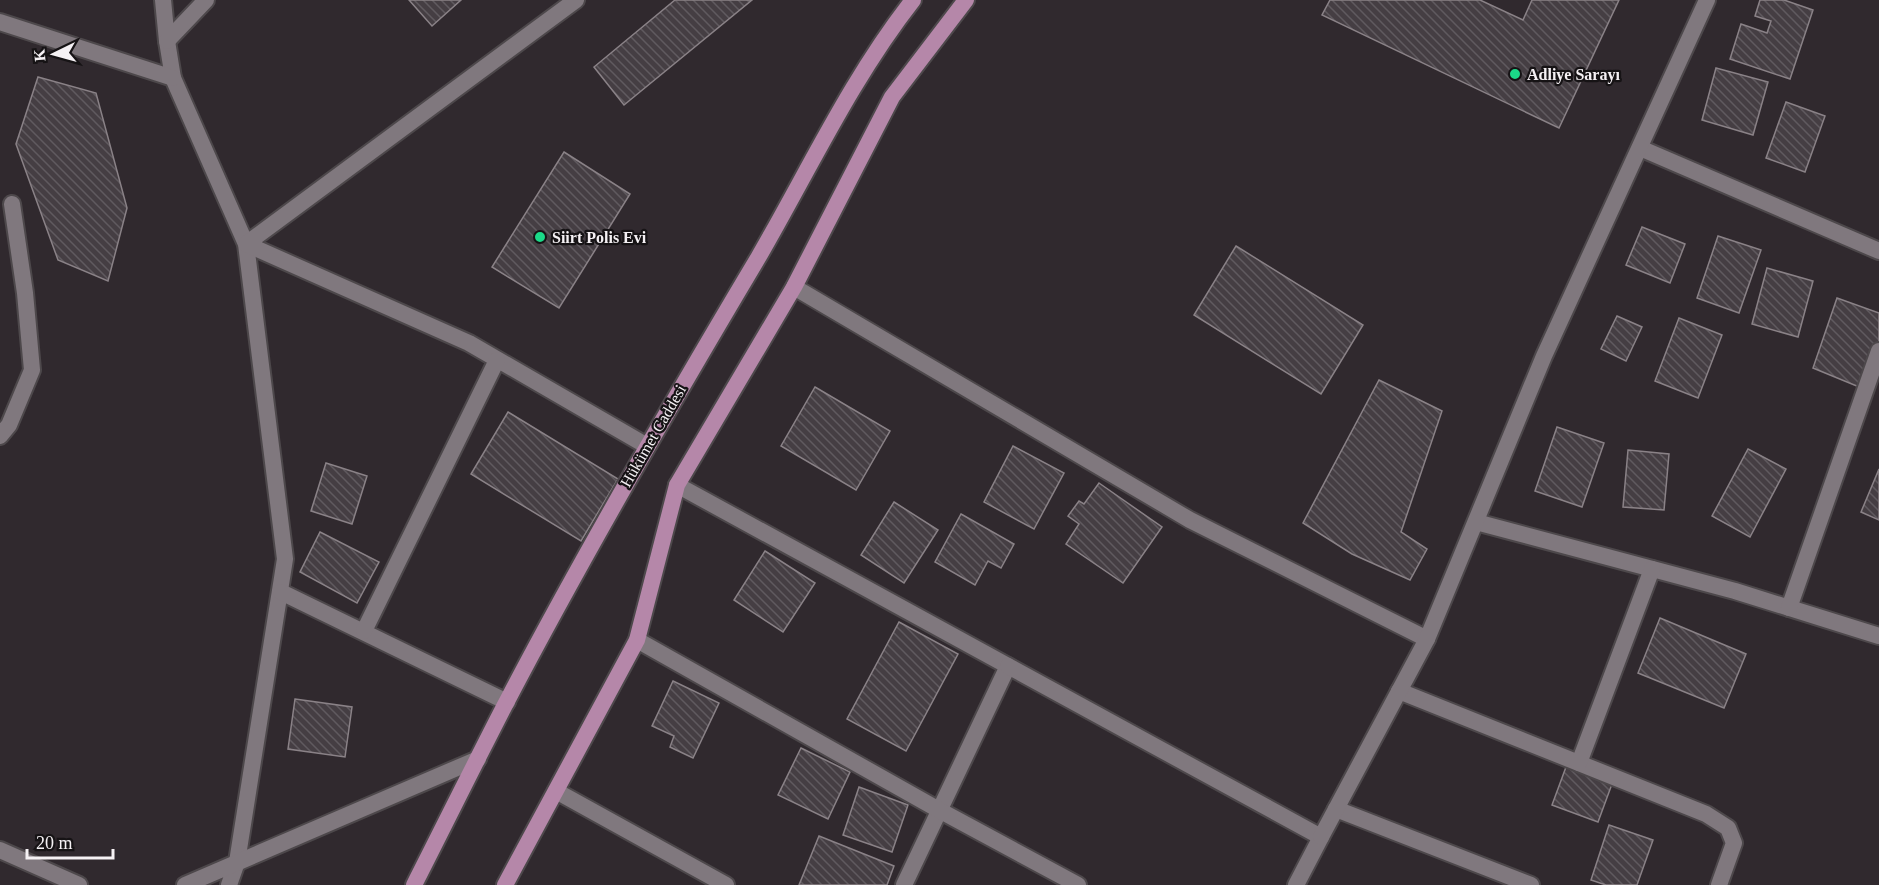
<svg xmlns="http://www.w3.org/2000/svg" width="1879" height="885" font-family="Georgia,serif">
  <defs>
    <pattern id="building-back-hatch" width="6" height="6" patternUnits="userSpaceOnUse" patternTransform="scale(1.5)"><rect width="6" height="6" fill="#453e43"/><path d="M-1 5l2 2M0 0l6 6M5-1l2 2" fill="none" stroke="#605a5f"/></pattern>
  </defs>
  <rect width="100%" height="100%" fill="#30292e"/>
  <!-- building -->
  <g fill="url(#building-back-hatch)" stroke="#8a8287" stroke-width="1.5">
    <path d="M 409,0 L 461,0 L 432,26 Z"/>
    <path d="M 675,0 L 752,0 L 624,105 L 594,67 Z"/>
    <path d="M 1330,0 L 1480,0 L 1523,20 L 1532,0 L 1619,0 L 1559,128 L 1322,15 Z"/>
    <path d="M 1760,0 L 1784,0 L 1813,10 L 1790,79 L 1730,59 L 1741,24 L 1767,33 L 1771,21 L 1755,16 Z"/>
    <path d="M 1716,68 L 1768,82 L 1753,135 L 1702,120 Z"/>
    <path d="M 38,77 L 96,93 L 127,208 L 108,281 L 58,260 L 16,144 Z"/>
    <path d="M 1786,102 L 1825,116 L 1805,172 L 1766,158 Z"/>
    <path d="M 564,152 L 630,194 L 559,308 L 492,267 Z"/>
    <path d="M 1642,227 L 1685,244 L 1670,283 L 1626,265 Z"/>
    <path d="M 1718,236 L 1761,250 L 1739,313 L 1697,298 Z"/>
    <path d="M 1236,246 L 1363,325 L 1321,394 L 1194,315 Z"/>
    <path d="M 1767,268 L 1813,281 L 1798,337 L 1752,324 Z"/>
    <path d="M 1837,298 L 1879,313 L 1879,348 L 1864,389 L 1813,368 Z"/>
    <path d="M 1617,316 L 1642,327 L 1626,361 L 1601,349 Z"/>
    <path d="M 1679,318 L 1722,335 L 1698,398 L 1655,381 Z"/>
    <path d="M 1379,380 L 1442,411 L 1401,532 L 1427,549 L 1410,580 L 1352,554 L 1303,523 Z"/>
    <path d="M 815,387 L 890,431 L 856,490 L 781,446 Z"/>
    <path d="M 508,412 L 618,479 L 581,541 L 471,474 Z"/>
    <path d="M 1557,427 L 1604,443 L 1582,507 L 1535,491 Z"/>
    <path d="M 1013,446 L 1064,473 L 1034,529 L 984,502 Z"/>
    <path d="M 1748,449 L 1786,469 L 1750,537 L 1712,516 Z"/>
    <path d="M 1628,450 L 1669,454 L 1664,510 L 1623,507 Z"/>
    <path d="M 326,463 L 367,476 L 352,524 L 311,511 Z"/>
    <path d="M 1879,469 L 1879,520 L 1861,512 Z"/>
    <path d="M 1099,483 L 1162,527 L 1123,583 L 1066,544 L 1079,524 L 1068,516 L 1079,501 L 1084,504 Z"/>
    <path d="M 894,502 L 938,530 L 904,583 L 861,555 Z"/>
    <path d="M 961,514 L 1014,544 L 1001,568 L 988,561 L 975,585 L 935,562 Z"/>
    <path d="M 320,532 L 379,562 L 357,603 L 300,572 Z"/>
    <path d="M 765,551 L 815,583 L 783,632 L 734,600 Z"/>
    <path d="M 1660,618 L 1746,654 L 1724,708 L 1638,673 Z"/>
    <path d="M 899,622 L 958,654 L 906,751 L 847,719 Z"/>
    <path d="M 673,681 L 719,703 L 693,758 L 670,747 L 674,736 L 652,726 Z"/>
    <path d="M 295,699 L 352,707 L 345,757 L 288,749 Z"/>
    <path d="M 801,748 L 850,772 L 828,819 L 778,795 Z"/>
    <path d="M 1566,767 L 1612,784 L 1598,822 L 1552,805 Z"/>
    <path d="M 859,787 L 908,805 L 892,852 L 843,835 Z"/>
    <path d="M 1609,825 L 1653,840 L 1637,885 L 1606,885 L 1591,880 Z"/>
    <path d="M 819,836 L 894,866 L 887,885 L 799,885 Z"/>
  </g>
  <g fill="none" stroke-linecap="round" stroke-linejoin="round">
    <!-- minor casing -->
    <g stroke="#4d484b" stroke-width="20">
      <g id="minor">
        <path d="M 163,0 L 167,41 L 173,78 L 246,244 L 285,559 L 237,862 L 229,885"/>
        <path d="M 576,0 L 246,244 L 469,343 L 647,446"/>
        <path d="M 0,22 L 173,78"/>
        <path d="M 167,41 L 206,0"/>
        <path d="M 1640,148 L 1879,251"/>
        <path d="M 794,287 L 1190,520 L 1427,639"/>
        <path d="M 0,436 L 9,425 L 32,370 L 25,293 L 12,204"/>
        <path d="M 677,485 L 1008,666 L 904,885"/>
        <path d="M 1476,522 L 1735,591 L 1879,636"/>
        <path d="M 281,592 L 507,702"/>
        <path d="M 1789,608 L 1879,351"/>
        <path d="M 364,631 L 497,360"/>
        <path d="M 637,640 L 939,810 L 1078,885"/>
        <path d="M 1008,666 L 1321,837 L 1296,885"/>
        <path d="M 1399,691 L 1706,814 L 1728,828 L 1734,843 L 1719,885"/>
        <path d="M 1579,763 L 1652,569"/>
        <path d="M 556,791 L 726,885"/>
        <path d="M 1336,809 L 1531,885"/>
        <path d="M 1321,837 L 1427,639 L 1544,356 L 1707,0"/>
        <path d="M 0,850 L 79,885"/>
        <path d="M 185,885 L 478,759"/>
      </g>
    </g>
    <!-- primary casing -->
    <g stroke="#4d484b" stroke-width="20">
      <g id="primary">
        <path d="M 414,885 C 445,824 475,763 506,703 C 585,552 671,404 758,258 C 808,172 851,79 913,0"/>
        <path d="M 505,885 L 637,640 L 677,485 L 794,287 L 892,97 L 966,0"/>
      </g>
    </g>
    <!-- minor -->
    <use href="#minor" stroke="#80787e" stroke-width="16"/>
    <!-- primary -->
    <use href="#primary" stroke="#b587a9" stroke-width="16"/>
  </g>
  <!-- markers -->
  <g fill="#1bd988" stroke="#161315" stroke-width="2">
    <circle cx="1515" cy="74" r="6"/>
    <circle cx="540" cy="237" r="6"/>
  </g>
  <g text-anchor="middle" dominant-baseline="central" stroke-width="4.5" stroke-linejoin="round" paint-order="stroke">
    <!-- poi labels -->
    <g font-size="16" font-weight="bold" fill="#f5f1f4" stroke="#161315" text-anchor="start">
      <text x="1527" y="74">Adliye Sarayı</text>
      <text x="552" y="237">Siirt Polis Evi</text>
    </g>
    <!-- street labels -->
    <g font-size="16" fill="#f5f1f4" stroke="#161315">
      <text transform="translate(653 436) rotate(-60)">Hükümet Caddesi</text>
    </g>
  </g>
  <!-- north arrow -->
  <g transform="translate(54 54) rotate(265)" stroke="#161315" stroke-width="4.5" paint-order="stroke">
  <path d="M0-4.5L10 22L0 15L-10 22Z" fill="#f5f1f4"/>
  <text y="-9" font-size="16" font-weight="bold" text-anchor="middle" fill="#f5f1f4">K</text>
  </g>
  <!-- scale -->
  <path d="M27 849v9h86v-9" fill="none" stroke="#f5f1f4" stroke-width="3"/>
  <text x="36" y="849" font-size="18" fill="#f5f1f4" stroke="#161315" stroke-width="4.5" paint-order="stroke">20 m</text>
</svg>
